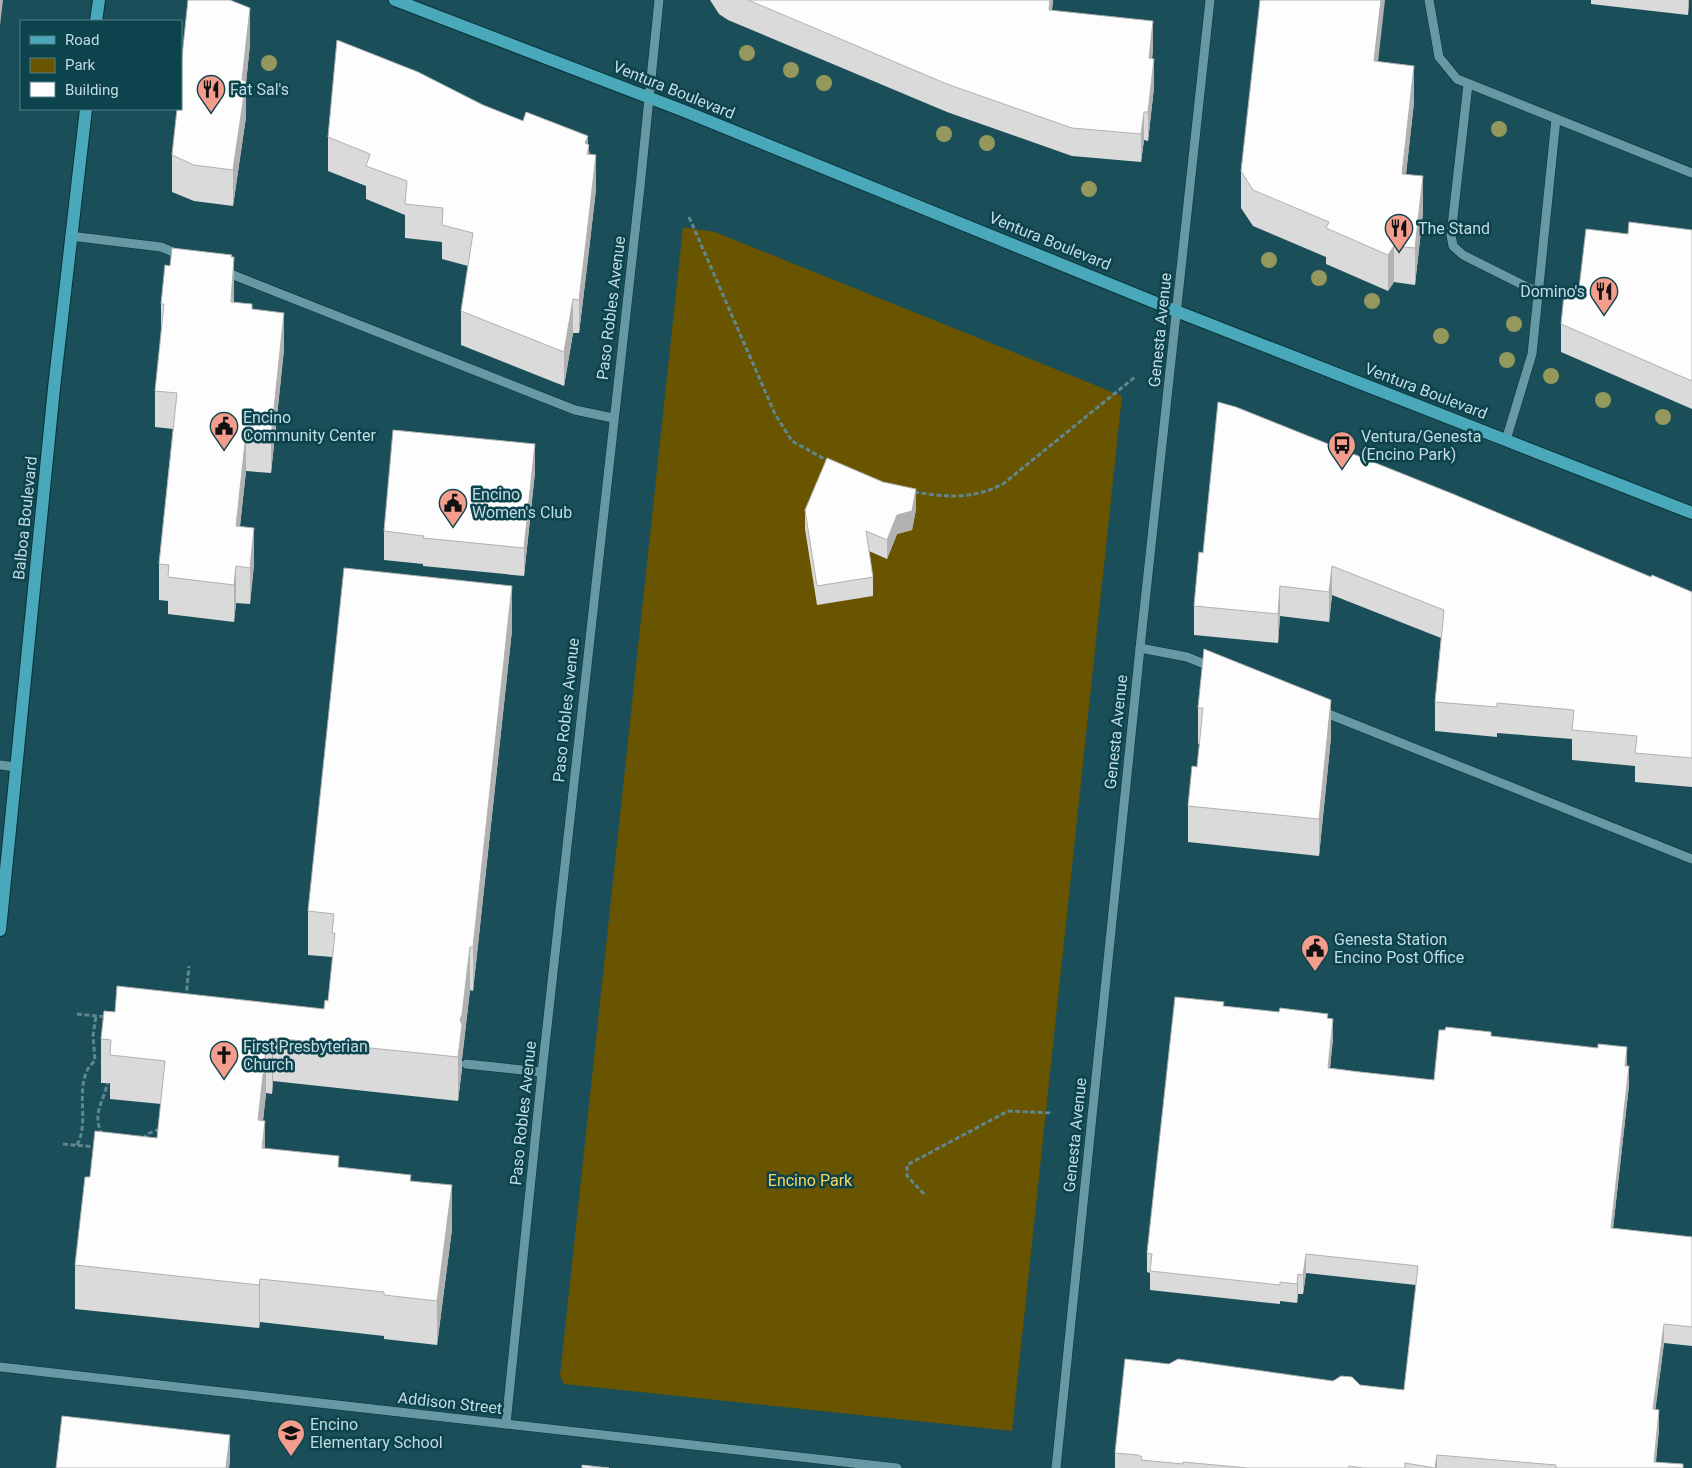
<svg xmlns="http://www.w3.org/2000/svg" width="1692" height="1468" font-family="Roboto,sans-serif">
  <rect width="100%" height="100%" fill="#1a4e58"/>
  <!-- green -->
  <path fill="#695400" d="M 683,227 L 715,232 L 1122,396 L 1012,1431 L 564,1384 L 560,1376 Z"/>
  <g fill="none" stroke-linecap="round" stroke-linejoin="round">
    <!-- minor casing -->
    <g stroke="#093239" stroke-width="10">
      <g id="minor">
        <path d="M 1429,0 L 1439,57 L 1457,79 L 1692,173"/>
        <path d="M 1468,84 L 1451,235 L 1453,246 L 1463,255 L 1539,293"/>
        <path d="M 70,236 L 161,247 L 183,256"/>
        <path d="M 223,271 L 575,410 L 613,418"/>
        <path d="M 1506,440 L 1532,354 L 1556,119"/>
        <path d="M 1140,648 L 1187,657 L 1214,668"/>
        <path d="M 1321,711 L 1692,859"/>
        <path d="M 0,765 L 16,767"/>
        <path d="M 466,1064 L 542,1072"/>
        <path d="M 0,1367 L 897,1468"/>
        <path d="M 506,1424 L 542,1072 L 640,187 L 659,0"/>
        <path d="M 1056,1468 L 1140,648 L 1210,0"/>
      </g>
    </g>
    <!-- major casing -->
    <g stroke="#093239" stroke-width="14">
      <g id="major">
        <path d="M 395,0 L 684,111 L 1176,311 L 1692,513"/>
        <path d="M 96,21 L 99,0"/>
        <path d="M 0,930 L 54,388 L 86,109"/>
      </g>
    </g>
    <!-- path -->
    <g stroke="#5e8790" stroke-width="3" stroke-dasharray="5 2.5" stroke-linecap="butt">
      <path d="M 689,217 L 775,414 L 792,441 L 828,461"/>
      <path d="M 914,492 C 949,497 970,500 1003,484 L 1135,377"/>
      <path d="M 186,998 L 189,966"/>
      <path d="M 77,1014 L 106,1017"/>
      <path d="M 102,1135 C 91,1111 105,1102 108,1079"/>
      <path d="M 143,1139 L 147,1134 L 160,1129"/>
      <path d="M 63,1144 L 95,1147"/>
      <path d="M 77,1145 C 89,1123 77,1097 86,1073 C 87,1069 92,1064 95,1060 L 93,1036 L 96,1016"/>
      <path d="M 924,1194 L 907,1176 L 907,1165 L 1008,1111 L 1053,1113"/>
    </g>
    <!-- minor -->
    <use href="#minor" stroke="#6699a3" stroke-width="9"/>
    <!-- major -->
    <use href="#major" stroke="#49a8b9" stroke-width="12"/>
  </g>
  <!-- trees -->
  <g fill="#95985c">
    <circle cx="747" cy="53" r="8"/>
    <circle cx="269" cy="63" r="8"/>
    <circle cx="791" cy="70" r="8"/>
    <circle cx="824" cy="83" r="8"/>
    <circle cx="1499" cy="129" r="8"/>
    <circle cx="944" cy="134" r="8"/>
    <circle cx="987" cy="143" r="8"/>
    <circle cx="1089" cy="189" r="8"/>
    <circle cx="1269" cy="260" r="8"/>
    <circle cx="1319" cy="278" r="8"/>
    <circle cx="1372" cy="301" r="8"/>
    <circle cx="1514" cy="324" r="8"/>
    <circle cx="1441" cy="336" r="8"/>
    <circle cx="1507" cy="360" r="8"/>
    <circle cx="1551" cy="376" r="8"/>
    <circle cx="1603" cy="400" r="8"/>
    <circle cx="1663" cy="417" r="8"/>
  </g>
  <!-- wall -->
  <g fill="#dadada">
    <path d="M 710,0 L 1053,0 L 1052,10 L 1153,49 L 1152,59 L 1154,87 L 1148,141 L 1144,140 L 1141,162 L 1072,156 L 947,112 L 728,20 L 719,14 Z"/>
    <path d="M 1591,0 L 1689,0 L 1688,15 L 1591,4 Z"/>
    <path d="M 250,44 L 246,83 L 246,117 L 233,206 L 194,201 L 172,192 L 172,155 Z"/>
    <path d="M 1378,62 L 1414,102 L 1406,174 L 1423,212 L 1415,285 L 1394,282 L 1388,291 L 1326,264 L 1326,257 L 1253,226 L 1241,208 L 1241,171 Z"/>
    <path d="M 483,105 L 523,121 L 588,145 L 596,189 L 587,267 L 579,333 L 573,333 L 564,386 L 461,345 L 461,311 L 468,266 L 442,259 L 442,242 L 405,238 L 405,215 L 366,199 L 366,186 L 328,171 L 328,137 Z"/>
    <path d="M 1692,230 L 1692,409 L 1561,352 L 1561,324 L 1578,297 L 1628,234 Z"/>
    <path d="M 234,294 L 234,302 L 252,309 L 284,349 L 271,473 L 246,471 L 240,526 L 254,564 L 250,604 L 236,603 L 234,622 L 168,614 L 168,601 L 159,600 L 159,564 L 173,429 L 155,427 L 155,391 L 161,338 L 161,304 Z"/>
    <path d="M 535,472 L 524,576 L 423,566 L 423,564 L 384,560 L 384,531 Z"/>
    <path d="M 916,509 L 912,530 L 897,534 L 887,559 L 869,551 L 873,577 L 873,596 L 817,605 L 805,529 L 805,510 Z"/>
    <path d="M 1199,552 L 1651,577 L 1692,592 L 1692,787 L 1635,782 L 1635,766 L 1572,760 L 1572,739 L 1497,733 L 1497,737 L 1435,731 L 1435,702 L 1441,638 L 1332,595 L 1329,622 L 1280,616 L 1278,643 L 1194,635 L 1194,606 Z"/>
    <path d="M 512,630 L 473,991 L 470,990 L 462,1059 L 462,1068 L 458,1101 L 273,1081 L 272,1094 L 266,1093 L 263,1121 L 265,1149 L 339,1167 L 411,1181 L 452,1229 L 437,1345 L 384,1339 L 384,1336 L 260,1322 L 259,1328 L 75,1309 L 75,1265 L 90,1177 L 157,1138 L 161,1104 L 110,1099 L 110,1083 L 101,1083 L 101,1039 L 115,1012 L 324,1009 L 328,1001 L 332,967 L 332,957 L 308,955 L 308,911 Z"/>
    <path d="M 1204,649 L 1331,737 L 1319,856 L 1188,842 L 1188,806 L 1197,767 L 1200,744 L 1198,744 L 1198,708 Z"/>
    <path d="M 1224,1006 L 1328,1018 L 1333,1038 L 1330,1068 L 1360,1072 L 1434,1080 L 1491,1036 L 1627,1066 L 1629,1085 L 1613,1228 L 1692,1237 L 1692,1346 L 1664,1343 L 1655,1410 L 1659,1429 L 1656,1462 L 1683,1468 L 1115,1468 L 1115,1453 L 1360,1385 L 1404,1390 L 1416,1285 L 1306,1273 L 1303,1294 L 1298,1294 L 1297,1303 L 1280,1301 L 1280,1304 L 1150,1290 L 1150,1273 L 1147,1272 L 1147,1253 Z"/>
  </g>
  <!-- shaded-wall -->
  <g fill="#b1b1b1">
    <path d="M 0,0 L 3,0 L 0,26 Z"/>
    <path d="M 1050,0 L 1053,0 L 1049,38 L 1049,10 Z"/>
    <path d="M 1381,0 L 1385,0 L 1374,98 L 1374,61 Z"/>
    <path d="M 1688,0 L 1689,0 L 1688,15 Z"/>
    <path d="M 250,8 L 250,44 L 246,83 L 246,117 L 233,206 L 233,170 L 242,80 Z"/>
    <path d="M 1153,21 L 1153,49 L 1149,86 L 1149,58 Z"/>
    <path d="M 1154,59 L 1154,87 L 1148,141 L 1148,112 Z"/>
    <path d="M 1414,66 L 1414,102 L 1402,210 L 1402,174 Z"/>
    <path d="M 1144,112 L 1144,140 L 1141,162 L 1141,134 Z"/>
    <path d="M 588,136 L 588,150 L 589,145 L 589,179 L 585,143 Z"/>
    <path d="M 596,155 L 596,189 L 587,267 L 579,333 L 579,300 Z"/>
    <path d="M 1423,176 L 1423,212 L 1415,285 L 1415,248 Z"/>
    <path d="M 1394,246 L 1394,282 L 1388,291 L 1388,255 Z"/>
    <path d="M 234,257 L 234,294 L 231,338 L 231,302 Z"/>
    <path d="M 573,299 L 573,333 L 564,386 L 564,352 Z"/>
    <path d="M 284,313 L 284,349 L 271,473 L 271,437 Z"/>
    <path d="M 246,434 L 246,471 L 236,562 L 236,526 Z"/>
    <path d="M 535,444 L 535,472 L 524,576 L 524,548 Z"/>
    <path d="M 916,489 L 916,509 L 912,530 L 897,534 L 887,559 L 887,540 L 897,515 Z"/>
    <path d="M 254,528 L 254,564 L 250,604 L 250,568 Z"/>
    <path d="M 236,566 L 236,603 L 234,622 L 234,585 Z"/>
    <path d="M 1332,566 L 1332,595 L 1329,622 L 1329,592 Z"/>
    <path d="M 512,586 L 512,630 L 473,991 L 473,947 Z"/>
    <path d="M 1280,586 L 1280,616 L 1278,643 L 1278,614 Z"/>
    <path d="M 1331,700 L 1331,737 L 1319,856 L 1319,819 Z"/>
    <path d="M 470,947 L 470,990 L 462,1059 L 462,1068 L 458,1101 L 458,1057 L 460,1019 Z"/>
    <path d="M 1333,1019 L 1333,1038 L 1328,1087 L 1328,1068 Z"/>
    <path d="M 273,1038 L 273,1081 L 272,1094 L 272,1050 Z"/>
    <path d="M 1627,1047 L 1627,1066 L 1625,1066 Z"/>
    <path d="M 266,1049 L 266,1093 L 258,1164 L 258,1120 Z"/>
    <path d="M 1629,1066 L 1629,1085 L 1611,1247 L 1611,1228 Z"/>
    <path d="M 265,1121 L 265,1165 L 262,1148 Z"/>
    <path d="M 452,1185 L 452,1229 L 437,1345 L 437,1301 Z"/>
    <path d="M 1306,1254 L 1306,1273 L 1303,1294 L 1303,1275 Z"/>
    <path d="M 1298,1274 L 1298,1294 L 1297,1303 L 1297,1284 Z"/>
    <path d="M 260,1279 L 260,1322 L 259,1328 L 259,1285 Z"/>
    <path d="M 1664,1324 L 1664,1343 L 1653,1429 L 1653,1409 Z"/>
    <path d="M 1659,1410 L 1659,1429 L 1655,1468 L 1654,1462 Z"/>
    <path d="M 230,1435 L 230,1463 L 229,1468 L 226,1468 Z"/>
    <path d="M 1437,1455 L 1437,1468 L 1435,1468 Z"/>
  </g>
  <!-- building -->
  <g fill="#fdfdfd" stroke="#b1b1b1">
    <path d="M 188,0 L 230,0 L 250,8 L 242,80 L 246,81 L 233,170 L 194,165 L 172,155 L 177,109 L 181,109 L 181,66 Z"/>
    <path d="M 748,0 L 1050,0 L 1049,10 L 1153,21 L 1149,58 L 1154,59 L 1148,112 L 1144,112 L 1141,134 L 1072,128 L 947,84 Z"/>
    <path d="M 1260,0 L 1381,0 L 1374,61 L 1414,66 L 1402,174 L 1423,176 L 1415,248 L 1394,246 L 1388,255 L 1326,228 L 1329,222 L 1253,190 L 1241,171 Z"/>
    <path d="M 337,40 L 418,72 L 483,105 L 523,121 L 526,112 L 588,136 L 585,143 L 589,145 L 587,154 L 596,155 L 587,233 L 579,300 L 573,299 L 564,352 L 461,311 L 473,233 L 442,225 L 443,208 L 405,204 L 407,181 L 366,166 L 370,154 L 328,137 Z"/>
    <path d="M 1629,222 L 1692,230 L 1692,381 L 1561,324 L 1564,295 L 1578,297 L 1586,229 L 1628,234 Z"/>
    <path d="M 172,248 L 232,255 L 231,257 L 234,257 L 231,302 L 252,304 L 252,309 L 284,313 L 271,437 L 246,434 L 236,526 L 254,528 L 250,568 L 236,566 L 234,585 L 168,577 L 169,565 L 159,564 L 177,393 L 155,391 L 164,304 L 161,304 L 165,265 L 170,266 Z"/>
    <path d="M 1218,402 L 1236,407 L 1453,494 L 1651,577 L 1652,575 L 1692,592 L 1692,758 L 1635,753 L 1637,736 L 1572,730 L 1574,710 L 1497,703 L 1497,707 L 1435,702 L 1444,610 L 1332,566 L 1329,592 L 1280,586 L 1278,614 L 1194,606 L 1199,552 L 1203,553 Z"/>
    <path d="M 393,430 L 535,444 L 524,548 L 423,538 L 424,536 L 384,531 Z"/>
    <path d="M 827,458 L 883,482 L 916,489 L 912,511 L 897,515 L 887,540 L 866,531 L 873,577 L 817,586 L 805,510 Z"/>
    <path d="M 344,568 L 512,586 L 473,947 L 470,947 L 462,1015 L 460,1019 L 462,1025 L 458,1057 L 273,1038 L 272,1050 L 266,1049 L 258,1120 L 265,1121 L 262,1148 L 339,1156 L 338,1167 L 411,1175 L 410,1181 L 452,1185 L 437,1301 L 384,1295 L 384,1292 L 260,1279 L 259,1285 L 75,1265 L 85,1177 L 90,1177 L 95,1131 L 157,1138 L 165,1061 L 110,1055 L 111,1040 L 101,1039 L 104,1011 L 115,1012 L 117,986 L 324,1009 L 325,1000 L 328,1001 L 335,933 L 332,933 L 334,914 L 308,911 Z"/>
    <path d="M 1204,649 L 1331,700 L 1319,819 L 1188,806 L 1192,766 L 1197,767 L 1203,708 L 1198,708 Z"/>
    <path d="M 1175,997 L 1224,1002 L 1223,1006 L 1279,1012 L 1280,1008 L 1328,1014 L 1327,1018 L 1333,1019 L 1328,1068 L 1360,1072 L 1434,1080 L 1439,1030 L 1445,1030 L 1446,1027 L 1491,1032 L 1491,1036 L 1598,1048 L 1598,1044 L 1627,1047 L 1625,1066 L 1629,1066 L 1611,1228 L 1692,1237 L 1692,1327 L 1664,1324 L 1653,1409 L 1659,1410 L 1654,1462 L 1683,1464 L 1683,1468 L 1556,1468 L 1556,1465 L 1437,1455 L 1435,1468 L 1405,1463 L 1405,1468 L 1363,1468 L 1349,1466 L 1349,1468 L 1248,1468 L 1183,1462 L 1183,1464 L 1141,1460 L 1142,1457 L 1138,1455 L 1115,1453 L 1125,1359 L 1169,1364 L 1178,1359 L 1333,1381 L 1341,1376 L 1352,1377 L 1360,1385 L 1404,1390 L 1418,1266 L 1306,1254 L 1303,1275 L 1298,1274 L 1297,1284 L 1280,1282 L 1280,1285 L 1150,1271 L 1152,1254 L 1147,1253 Z"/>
    <path d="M 62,1416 L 230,1435 L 226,1468 L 56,1468 Z"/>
    <path d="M 582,1465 L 609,1468 L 582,1468 Z"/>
  </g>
  <!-- icons -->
  <defs>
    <g id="restaurant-pin" transform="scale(1.4375)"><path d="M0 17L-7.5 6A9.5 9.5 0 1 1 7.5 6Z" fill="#f49d8c" stroke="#0c434d"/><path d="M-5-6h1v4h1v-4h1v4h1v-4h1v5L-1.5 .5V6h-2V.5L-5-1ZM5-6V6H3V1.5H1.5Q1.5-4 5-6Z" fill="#111"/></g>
    <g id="civic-pin" transform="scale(1.4375)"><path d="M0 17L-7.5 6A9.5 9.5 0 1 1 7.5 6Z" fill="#f49d8c" stroke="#0c434d"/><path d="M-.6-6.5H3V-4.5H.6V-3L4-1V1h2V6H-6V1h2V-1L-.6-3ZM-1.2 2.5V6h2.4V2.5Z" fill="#111"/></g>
    <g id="bus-pin" transform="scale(1.4375)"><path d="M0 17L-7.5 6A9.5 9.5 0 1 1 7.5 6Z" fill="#f49d8c" stroke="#0c434d"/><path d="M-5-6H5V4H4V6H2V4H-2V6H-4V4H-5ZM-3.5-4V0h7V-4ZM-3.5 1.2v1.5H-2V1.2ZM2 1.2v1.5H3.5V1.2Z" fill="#111"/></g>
    <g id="church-pin" transform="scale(1.4375)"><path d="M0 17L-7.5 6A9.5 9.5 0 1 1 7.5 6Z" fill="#f49d8c" stroke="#0c434d"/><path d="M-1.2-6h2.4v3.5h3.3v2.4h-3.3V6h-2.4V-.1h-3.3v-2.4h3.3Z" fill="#111"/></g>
    <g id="school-pin" transform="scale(1.4375)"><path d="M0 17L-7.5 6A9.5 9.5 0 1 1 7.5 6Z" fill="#f49d8c" stroke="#0c434d"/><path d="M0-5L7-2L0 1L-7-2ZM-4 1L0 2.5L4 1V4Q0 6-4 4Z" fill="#111"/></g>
  </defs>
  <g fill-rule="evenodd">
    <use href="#restaurant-pin" x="211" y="89"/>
    <use href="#restaurant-pin" x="1399" y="228"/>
    <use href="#restaurant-pin" x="1604" y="291"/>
    <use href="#civic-pin" x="224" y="426"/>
    <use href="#bus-pin" x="1342" y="445"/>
    <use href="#civic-pin" x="453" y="503"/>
    <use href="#civic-pin" x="1315" y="948"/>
    <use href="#church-pin" x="224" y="1055"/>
    <use href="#school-pin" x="291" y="1433"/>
  </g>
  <g text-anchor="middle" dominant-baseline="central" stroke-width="5" stroke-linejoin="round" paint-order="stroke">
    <!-- poi labels -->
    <g font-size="16" fill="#c3dce2" stroke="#0c434d" text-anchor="start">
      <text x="230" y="89">Fat Sal's</text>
      <text x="1418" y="228">The Stand</text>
      <text x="1585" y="291" text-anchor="end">Domino's</text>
      <text x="243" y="417">Encino<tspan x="243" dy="18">Community Center</tspan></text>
      <text x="1361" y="436">Ventura/Genesta<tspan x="1361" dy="18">(Encino Park)</tspan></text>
      <text x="472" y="494">Encino<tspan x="472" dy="18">Women's Club</tspan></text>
      <text x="1334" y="939">Genesta Station<tspan x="1334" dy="18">Encino Post Office</tspan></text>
      <text x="243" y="1046">First Presbyterian<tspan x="243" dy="18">Church</tspan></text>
      <text x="310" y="1424">Encino<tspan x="310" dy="18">Elementary School</tspan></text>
    </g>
    <!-- street labels -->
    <g font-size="16" fill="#c3dce2" stroke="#0c434d">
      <text transform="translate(674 90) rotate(22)">Ventura Boulevard</text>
      <text transform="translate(1050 241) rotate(22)">Ventura Boulevard</text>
      <text transform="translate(611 308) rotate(-83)">Paso Robles Avenue</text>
      <text transform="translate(1160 330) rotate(-84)">Genesta Avenue</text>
      <text transform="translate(1426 391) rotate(21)">Ventura Boulevard</text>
      <text transform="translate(25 518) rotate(-84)">Balboa Boulevard</text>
      <text transform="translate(566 710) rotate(-84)">Paso Robles Avenue</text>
      <text transform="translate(1116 732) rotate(-84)">Genesta Avenue</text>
      <text transform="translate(523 1113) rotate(-84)">Paso Robles Avenue</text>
      <text transform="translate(1075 1135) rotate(-84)">Genesta Avenue</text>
      <text transform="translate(450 1403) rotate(6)">Addison Street</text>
    </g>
    <!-- park labels -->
    <g font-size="16" fill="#fad55f" stroke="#0c434d">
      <text x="810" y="1180">Encino Park</text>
    </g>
  </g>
  <!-- legend -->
  <rect x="20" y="20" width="162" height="90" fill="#0c434d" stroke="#558089"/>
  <rect x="30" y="36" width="25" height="8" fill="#49a8b9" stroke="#558089"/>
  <text x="65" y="45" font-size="15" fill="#c3dce2">Road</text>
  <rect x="30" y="58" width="25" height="15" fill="#695400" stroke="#558089"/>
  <text x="65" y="70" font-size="15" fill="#c3dce2">Park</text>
  <rect x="30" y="82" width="25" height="15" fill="#fdfdfd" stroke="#558089"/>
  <text x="65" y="95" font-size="15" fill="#c3dce2">Building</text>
</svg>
